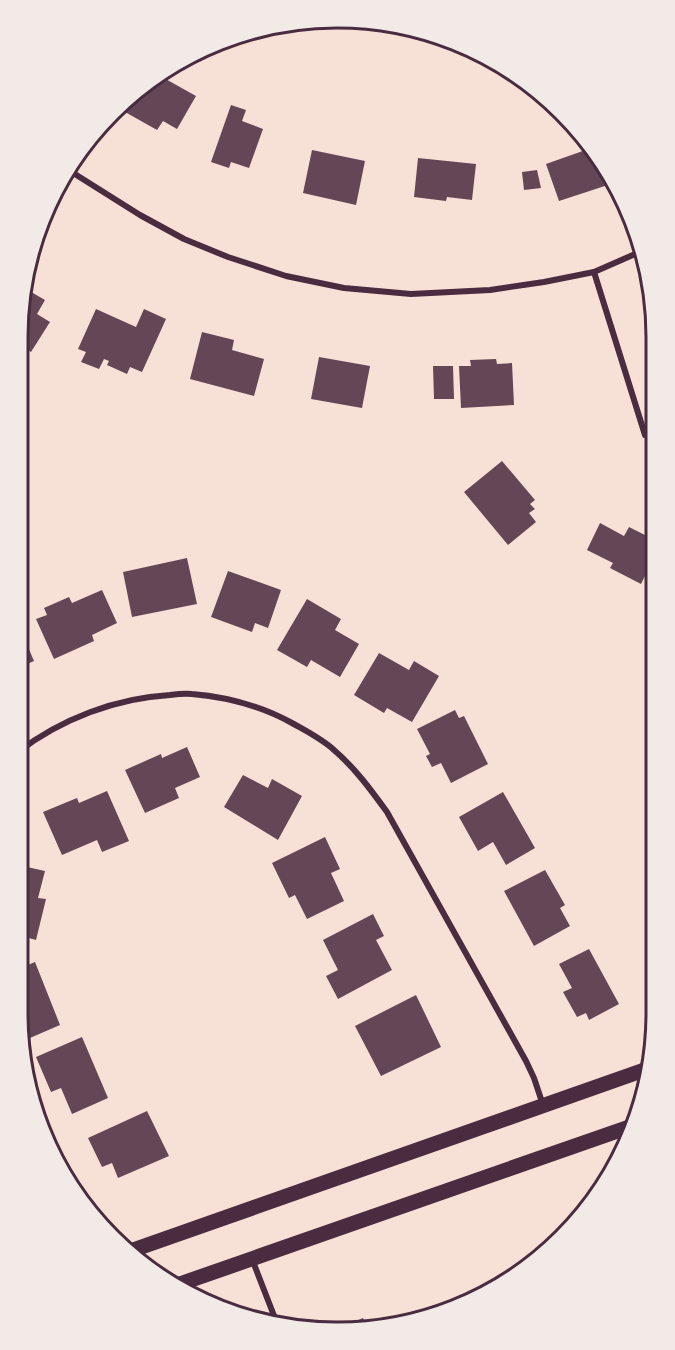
<svg xmlns="http://www.w3.org/2000/svg" width="675" height="1350" font-family="'Titillium Web',sans-serif">
  <rect width="100%" height="100%" fill="#f7e1d7"/>
  <!-- building -->
  <g fill="#644757">
    <path d="M 162,77 L 196,96 L 177,129 L 163,121 L 157,130 L 118,108 L 127,98 Z"/>
    <path d="M 231,105 L 246,110 L 242,121 L 263,129 L 249,168 L 231,162 L 229,168 L 211,162 Z"/>
    <path d="M 594,147 L 614,183 L 559,201 L 546,164 Z"/>
    <path d="M 312,150 L 365,161 L 356,205 L 303,193 Z"/>
    <path d="M 418,158 L 476,164 L 472,200 L 447,197 L 446,201 L 414,197 Z"/>
    <path d="M 537,170 L 541,188 L 524,190 L 522,172 Z"/>
    <path d="M 26,289 L 45,300 L 37,314 L 50,322 L 31,352 L 19,344 L 19,317 Z"/>
    <path d="M 96,309 L 136,327 L 144,309 L 166,319 L 142,372 L 130,367 L 127,374 L 107,365 L 109,361 L 104,359 L 99,369 L 81,362 L 86,352 L 78,349 Z"/>
    <path d="M 202,332 L 234,340 L 232,350 L 264,359 L 254,396 L 190,379 Z"/>
    <path d="M 319,357 L 370,366 L 362,408 L 311,399 Z"/>
    <path d="M 496,359 L 497,364 L 512,363 L 514,405 L 461,408 L 459,366 L 471,366 L 470,360 Z"/>
    <path d="M 433,366 L 453,366 L 454,399 L 434,399 Z"/>
    <path d="M 502,461 L 535,500 L 530,504 L 535,509 L 529,513 L 536,522 L 508,545 L 464,492 Z"/>
    <path d="M 600,523 L 624,536 L 629,527 L 655,540 L 655,556 L 641,584 L 610,568 L 613,563 L 587,550 Z"/>
    <path d="M 187,558 L 197,604 L 132,617 L 123,572 Z"/>
    <path d="M 228,571 L 281,590 L 268,628 L 255,623 L 252,632 L 211,617 Z"/>
    <path d="M 102,590 L 117,623 L 92,635 L 94,641 L 54,659 L 36,619 L 47,615 L 44,608 L 69,597 L 72,603 Z"/>
    <path d="M 307,599 L 341,619 L 335,630 L 359,644 L 340,677 L 311,660 L 307,667 L 277,650 Z"/>
    <path d="M 18,624 L 34,661 L 18,668 Z"/>
    <path d="M 379,653 L 409,670 L 414,661 L 439,676 L 412,722 L 387,708 L 384,713 L 354,695 Z"/>
    <path d="M 455,710 L 459,718 L 464,716 L 488,764 L 451,783 L 441,763 L 432,767 L 426,756 L 430,754 L 417,729 Z"/>
    <path d="M 187,747 L 200,777 L 175,788 L 179,798 L 145,813 L 125,770 L 161,754 L 162,758 Z"/>
    <path d="M 243,775 L 268,788 L 272,779 L 302,796 L 278,840 L 224,807 Z"/>
    <path d="M 107,791 L 129,841 L 102,852 L 97,840 L 62,855 L 43,812 L 77,798 L 79,803 Z"/>
    <path d="M 503,792 L 535,848 L 506,865 L 493,842 L 478,851 L 459,817 Z"/>
    <path d="M 325,837 L 340,869 L 331,873 L 344,901 L 307,919 L 295,895 L 289,898 L 272,863 Z"/>
    <path d="M 18,865 L 45,871 L 38,898 L 46,899 L 36,940 L 18,935 Z"/>
    <path d="M 545,870 L 565,905 L 560,908 L 570,926 L 534,946 L 504,891 Z"/>
    <path d="M 373,914 L 384,936 L 376,940 L 392,970 L 338,999 L 326,976 L 338,970 L 323,940 Z"/>
    <path d="M 589,949 L 619,1004 L 589,1020 L 586,1013 L 577,1017 L 563,992 L 572,988 L 559,964 Z"/>
    <path d="M 35,962 L 60,1025 L 23,1041 L 18,1012 L 18,969 Z"/>
    <path d="M 416,995 L 441,1047 L 381,1076 L 355,1026 Z"/>
    <path d="M 82,1037 L 108,1098 L 72,1114 L 61,1088 L 51,1092 L 36,1057 Z"/>
    <path d="M 147,1111 L 169,1156 L 118,1178 L 112,1163 L 102,1167 L 88,1138 Z"/>
    <path d="M 363,1318 L 368,1329 L 342,1328 Z"/>
  </g>
  <g fill="none" stroke-linecap="round" stroke-linejoin="round">
    <!-- minor -->
    <g stroke="#4a2c40" stroke-width="6">
      <path d="M 70,171 L 140,215 L 184,239 L 228,257 L 286,276 L 344,288 L 411,294 L 490,290 L 544,282 L 594,272 L 642,251"/>
      <path d="M 594,272 L 645,435"/>
      <path d="M 18,752 C 61,719 116,698 170,695 C 177,694 185,693 192,694 C 228,697 261,706 292,723 C 306,731 322,739 334,750 C 355,768 371,790 387,812 L 526,1061 L 534,1078 L 543,1105"/>
      <path d="M 252,1259 L 278,1326"/>
    </g>
    <!-- primary -->
    <g stroke="#4a2c40" stroke-width="15">
      <path d="M 133,1250 L 647,1069"/>
      <path d="M 174,1286 L 632,1126"/>
    </g>
  </g>
  <!-- crop -->
  <path d="M0 0H675V1350H0ZM337 28H337A309 309 0 0 1 646 337V1013A309 309 0 0 1 337 1322H337A309 309 0 0 1 28 1013V337A309 309 0 0 1 337 28Z" fill="#f1eae7" fill-rule="evenodd"/>
  <path fill="none" stroke="#4a2c40" stroke-width="3" d="M337 28H337A309 309 0 0 1 646 337V1013A309 309 0 0 1 337 1322H337A309 309 0 0 1 28 1013V337A309 309 0 0 1 337 28Z"/>
</svg>
